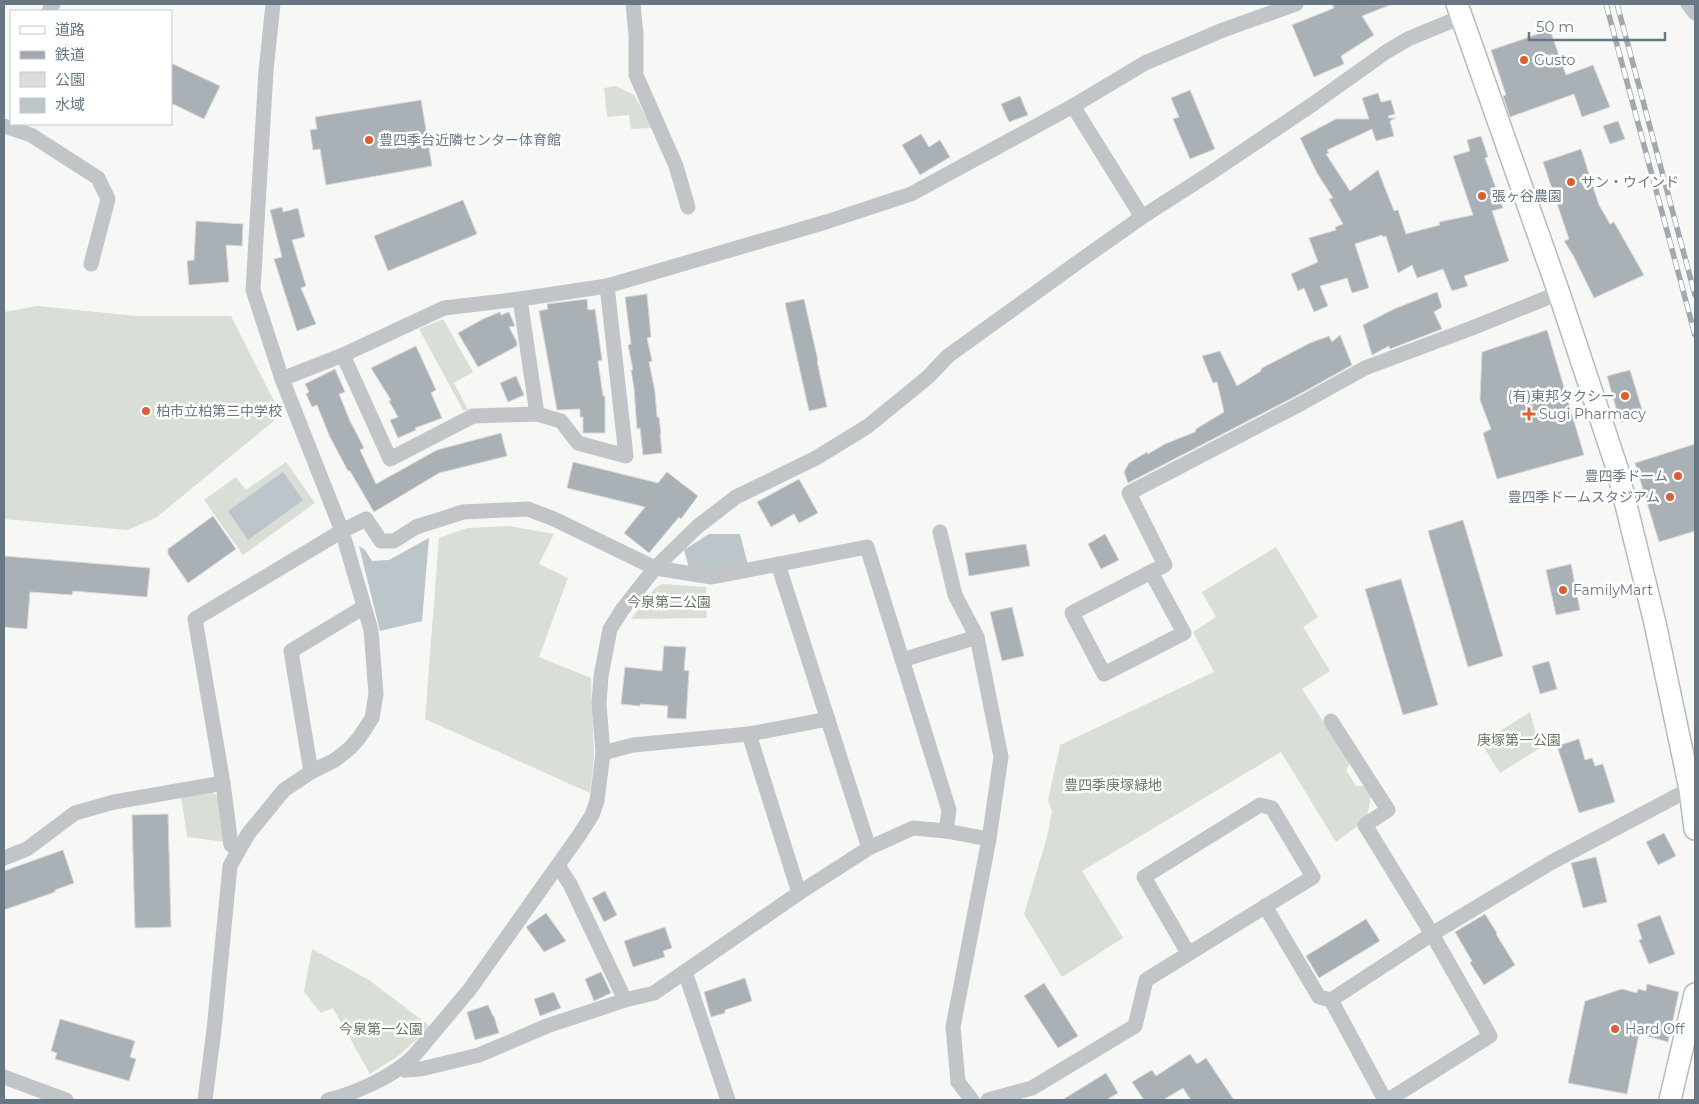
<svg xmlns="http://www.w3.org/2000/svg" width="1699" height="1104" font-family="Montserrat,'Noto Sans JP',sans-serif">
  <rect width="100%" height="100%" fill="#f7f8f5"/>
  <!-- green -->
  <g fill="#d9ded6">
    <path d="M 616,86 L 634,95 L 653,128 L 631,129 L 629,115 L 607,117 L 604,88 Z"/>
    <path d="M 37,306 L 136,316 L 231,316 L 281,415 L 157,517 L 128,530 L 4,519 L 4,312 Z"/>
    <path d="M 443,319 L 473,372 L 454,383 L 468,410 L 463,410 L 419,329 Z"/>
    <path d="M 286,462 L 315,503 L 243,555 L 204,500 L 236,477 L 246,490 Z"/>
    <path d="M 509,526 L 554,534 L 539,564 L 568,578 L 539,657 L 591,678 L 594,759 L 590,793 L 425,719 L 439,538 L 467,528 Z"/>
    <path d="M 1276,547 L 1318,617 L 1303,627 L 1330,671 L 1302,689 L 1350,763 L 1346,770 L 1356,786 L 1364,786 L 1371,796 L 1367,819 L 1336,842 L 1281,752 L 1082,871 L 1123,938 L 1062,977 L 1024,914 L 1047,837 L 1052,812 L 1048,800 L 1060,745 L 1214,672 L 1193,632 L 1216,617 L 1202,592 Z"/>
    <path d="M 662,584 L 706,587 L 707,618 L 631,619 L 655,588 Z"/>
    <path d="M 1530,712 L 1540,748 L 1500,773 L 1481,743 Z"/>
    <path d="M 210,790 L 221,799 L 225,842 L 187,837 L 181,796 Z"/>
    <path d="M 312,949 L 369,980 L 431,1027 L 398,1056 L 370,1074 L 333,1008 L 321,1013 L 304,992 Z"/>
  </g>
  <!-- water -->
  <g fill="#bbc5ca">
    <path d="M 283,472 L 303,500 L 248,540 L 228,511 Z"/>
    <path d="M 709,534 L 740,534 L 748,565 L 700,571 L 689,568 L 684,550 Z"/>
    <path d="M 429,538 L 422,621 L 380,631 L 359,546 L 365,550 L 372,561 L 389,560 Z"/>
  </g>
  <!-- building -->
  <g fill="#aab1b6" stroke="#d9d9d7">
    <path d="M 1332,4 L 1390,5 L 1362,16 L 1374,35 L 1341,56 L 1344,64 L 1314,77 L 1292,25 L 1334,8 Z"/>
    <path d="M 1550,30 L 1566,75 L 1593,65 L 1610,107 L 1582,117 L 1574,94 L 1510,117 L 1503,96 L 1506,95 L 1491,50 Z"/>
    <path d="M 171,63 L 220,86 L 204,119 L 171,103 Z"/>
    <path d="M 1190,90 L 1215,149 L 1190,159 L 1173,119 L 1179,117 L 1171,98 Z"/>
    <path d="M 1378,93 L 1381,102 L 1391,100 L 1395,114 L 1388,116 L 1389,118 L 1396,118 L 1390,121 L 1394,136 L 1376,141 L 1372,129 L 1327,150 L 1329,153 L 1326,154 L 1350,191 L 1378,170 L 1394,211 L 1398,210 L 1406,234 L 1440,225 L 1439,222 L 1473,215 L 1453,156 L 1470,151 L 1467,140 L 1481,136 L 1488,157 L 1485,158 L 1503,208 L 1492,211 L 1509,261 L 1464,276 L 1468,286 L 1452,291 L 1443,269 L 1417,278 L 1412,265 L 1398,273 L 1386,236 L 1383,237 L 1382,235 L 1355,244 L 1369,288 L 1352,293 L 1347,278 L 1320,286 L 1328,306 L 1314,312 L 1304,288 L 1298,291 L 1291,274 L 1318,262 L 1309,238 L 1336,230 L 1335,227 L 1343,224 L 1329,199 L 1333,198 L 1317,173 L 1300,138 L 1336,119 L 1369,119 L 1362,98 Z"/>
    <path d="M 1020,96 L 1028,115 L 1009,122 L 1001,104 Z"/>
    <path d="M 421,100 L 432,166 L 326,185 L 320,149 L 313,150 L 310,130 L 317,129 L 315,117 Z"/>
    <path d="M 1618,121 L 1625,139 L 1610,144 L 1603,126 Z"/>
    <path d="M 921,134 L 929,147 L 940,140 L 950,157 L 920,175 L 902,145 Z"/>
    <path d="M 1581,149 L 1599,205 L 1610,224 L 1614,222 L 1644,275 L 1594,298 L 1573,255 L 1564,241 L 1569,239 L 1543,162 Z"/>
    <path d="M 463,200 L 477,234 L 388,271 L 374,236 Z"/>
    <path d="M 282,207 L 283,212 L 298,208 L 305,237 L 292,240 L 306,286 L 301,288 L 316,324 L 297,331 L 274,259 L 282,257 L 270,210 Z"/>
    <path d="M 196,221 L 243,224 L 242,246 L 226,245 L 229,282 L 189,285 L 187,261 L 194,260 Z"/>
    <path d="M 1437,292 L 1442,307 L 1434,312 L 1442,329 L 1390,349 L 1389,346 L 1372,355 L 1363,325 L 1394,309 Z"/>
    <path d="M 647,294 L 651,337 L 647,338 L 652,361 L 649,362 L 655,392 L 657,417 L 659,417 L 661,434 L 660,434 L 662,453 L 643,455 L 640,428 L 637,429 L 634,388 L 631,370 L 633,370 L 628,345 L 631,344 L 625,297 Z"/>
    <path d="M 587,299 L 588,310 L 595,309 L 602,360 L 598,361 L 603,396 L 605,396 L 605,433 L 583,433 L 583,417 L 580,417 L 580,409 L 557,410 L 539,311 L 548,309 L 547,304 Z"/>
    <path d="M 804,299 L 818,361 L 817,361 L 827,407 L 809,411 L 785,303 Z"/>
    <path d="M 500,312 L 501,315 L 509,312 L 515,326 L 509,327 L 517,342 L 517,346 L 478,367 L 458,333 L 483,319 Z"/>
    <path d="M 1547,330 L 1584,455 L 1497,479 L 1483,433 L 1491,429 L 1480,400 L 1482,352 Z"/>
    <path d="M 1340,335 L 1352,365 L 1298,395 L 1128,483 L 1124,472 L 1129,463 L 1147,452 L 1148,454 L 1165,444 L 1195,432 L 1196,429 L 1224,412 L 1217,382 L 1213,383 L 1202,356 L 1220,351 L 1237,386 L 1261,371 L 1261,369 L 1266,366 L 1310,343 L 1329,336 L 1332,342 Z"/>
    <path d="M 416,346 L 436,390 L 431,393 L 442,418 L 415,428 L 416,430 L 398,438 L 390,420 L 398,417 L 389,401 L 391,400 L 371,368 Z"/>
    <path d="M 335,369 L 345,392 L 339,394 L 350,421 L 364,448 L 360,450 L 376,484 L 437,450 L 501,433 L 507,456 L 439,473 L 374,512 L 350,471 L 348,471 L 330,437 L 317,405 L 312,407 L 306,394 L 309,392 L 305,384 Z"/>
    <path d="M 1630,370 L 1644,416 L 1620,422 L 1607,376 Z"/>
    <path d="M 516,376 L 524,395 L 508,402 L 500,383 Z"/>
    <path d="M 1695,444 L 1695,531 L 1659,542 L 1635,463 Z"/>
    <path d="M 573,462 L 658,483 L 667,472 L 698,496 L 681,519 L 679,517 L 649,553 L 624,533 L 645,507 L 567,488 Z"/>
    <path d="M 799,479 L 818,513 L 799,523 L 794,514 L 771,527 L 757,502 Z"/>
    <path d="M 213,516 L 236,549 L 188,583 L 168,554 L 168,549 Z"/>
    <path d="M 1463,520 L 1503,656 L 1468,667 L 1428,531 Z"/>
    <path d="M 1105,534 L 1119,560 L 1101,569 L 1088,544 Z"/>
    <path d="M 1026,544 L 1030,566 L 969,576 L 965,553 Z"/>
    <path d="M 4,556 L 150,568 L 147,597 L 73,591 L 72,595 L 30,592 L 27,629 L 4,627 Z"/>
    <path d="M 1571,564 L 1580,610 L 1556,615 L 1546,570 Z"/>
    <path d="M 1401,579 L 1438,705 L 1403,715 L 1365,589 Z"/>
    <path d="M 1012,607 L 1024,656 L 1002,661 L 990,612 Z"/>
    <path d="M 664,646 L 686,647 L 684,670 L 689,671 L 686,719 L 667,718 L 668,706 L 640,704 L 640,706 L 621,704 L 625,667 L 662,671 Z"/>
    <path d="M 1549,661 L 1557,689 L 1540,694 L 1532,666 Z"/>
    <path d="M 1579,739 L 1585,760 L 1592,758 L 1595,766 L 1603,764 L 1615,802 L 1579,813 L 1557,746 Z"/>
    <path d="M 168,814 L 171,927 L 135,928 L 132,815 Z"/>
    <path d="M 1664,833 L 1676,856 L 1658,865 L 1646,842 Z"/>
    <path d="M 63,850 L 74,883 L 55,890 L 55,892 L 4,910 L 4,871 Z"/>
    <path d="M 1596,857 L 1607,902 L 1583,908 L 1571,863 Z"/>
    <path d="M 605,891 L 617,915 L 604,922 L 592,898 Z"/>
    <path d="M 546,913 L 566,941 L 544,952 L 526,927 Z"/>
    <path d="M 1485,914 L 1497,933 L 1496,934 L 1515,965 L 1484,985 L 1470,963 L 1472,961 L 1455,932 Z"/>
    <path d="M 1660,915 L 1675,954 L 1649,964 L 1639,940 L 1642,939 L 1637,924 Z"/>
    <path d="M 1366,919 L 1380,941 L 1319,978 L 1306,956 Z"/>
    <path d="M 665,927 L 672,948 L 663,951 L 665,957 L 633,967 L 624,941 Z"/>
    <path d="M 601,972 L 611,993 L 594,1001 L 585,979 Z"/>
    <path d="M 745,978 L 752,1001 L 725,1010 L 725,1013 L 711,1017 L 704,992 Z"/>
    <path d="M 1044,983 L 1078,1036 L 1058,1048 L 1024,996 Z"/>
    <path d="M 1647,984 L 1679,992 L 1668,1042 L 1639,1034 L 1627,1094 L 1568,1083 L 1585,1001 L 1622,989 L 1637,993 L 1638,989 L 1646,991 Z"/>
    <path d="M 554,992 L 561,1008 L 540,1016 L 534,999 Z"/>
    <path d="M 488,1005 L 493,1016 L 494,1016 L 499,1033 L 475,1040 L 467,1012 Z"/>
    <path d="M 60,1019 L 135,1041 L 130,1057 L 136,1059 L 129,1081 L 55,1059 L 57,1053 L 51,1051 Z"/>
    <path d="M 1190,1054 L 1197,1064 L 1206,1058 L 1234,1100 L 1191,1100 L 1183,1088 L 1163,1100 L 1144,1100 L 1132,1082 L 1152,1070 L 1156,1076 Z"/>
    <path d="M 1106,1073 L 1118,1093 L 1106,1100 L 1062,1100 Z"/>
  </g>
  <g fill="none" stroke-linecap="round" stroke-linejoin="round">
    <!-- secondary casing -->
    <g stroke="#b6babe" stroke-width="24">
      <g id="secondary">
        <path d="M 1457,4 L 1559,293 L 1617,468 L 1655,623 L 1690,789 L 1695,829"/>
        <path d="M 1670,1100 L 1695,994"/>
      </g>
    </g>
    <!-- minor -->
    <g stroke="#c1c5c8" stroke-width="15">
      <path d="M 633,4 L 636,35 L 636,75 L 676,166 L 688,207"/>
      <path d="M 1688,4 L 1695,13"/>
      <path d="M 49,11 L 53,4"/>
      <path d="M 1073,106 L 1142,217"/>
      <path d="M 4,126 L 31,135 L 98,178 L 108,199 L 91,264"/>
      <path d="M 520,299 L 537,414"/>
      <path d="M 343,355 L 390,459 L 473,416 L 537,414 L 561,421 L 578,443 L 626,456 L 607,286"/>
      <path d="M 282,379 L 343,355 L 444,308 L 520,299 L 607,286 L 826,222 L 911,194 L 1073,106 L 1145,63 L 1223,30 L 1296,4"/>
      <path d="M 940,532 L 955,595 L 977,637 L 1001,757 L 989,839 L 953,1027 L 958,1082 L 972,1100"/>
      <path d="M 778,564 L 869,848"/>
      <path d="M 1151,572 L 1184,633 L 1104,674 L 1072,613 L 1151,572 L 1165,565 L 1129,493 L 1302,403 L 1365,368 L 1472,328 L 1559,293"/>
      <path d="M 902,660 L 977,637"/>
      <path d="M 1331,721 L 1388,810 L 1365,825 L 1432,934 L 1490,1036 L 1388,1100"/>
      <path d="M 603,753 L 633,745 L 749,734"/>
      <path d="M 311,772 L 291,651 L 364,607"/>
      <path d="M 238,850 L 231,845 L 223,783 L 195,619 L 342,531 L 366,519 L 381,541 L 394,541 L 416,527 L 463,512 L 528,509 L 554,519 L 655,568 L 712,577 L 867,547 L 949,810 L 946,831"/>
      <path d="M 4,858 L 27,849 L 75,813 L 114,802 L 223,783"/>
      <path d="M 558,866 L 570,884 L 625,1000"/>
      <path d="M 799,893 L 749,734 L 828,719"/>
      <path d="M 1265,906 L 1319,997 L 1331,1000"/>
      <path d="M 685,972 L 728,1100"/>
      <path d="M 403,1067 L 405,1070 L 421,1069 L 479,1055 L 547,1026 L 625,1000 L 654,993 L 799,893 L 869,848 L 913,828 L 946,831 L 989,839"/>
      <path d="M 4,1077 L 66,1100"/>
      <path d="M 205,1100 L 214,1030 L 230,866 L 248,834 L 284,790 L 311,772 L 335,760 L 350,748 L 359,738 L 372,718 L 376,694 L 371,630 L 342,531 L 282,379 L 253,290 L 266,71 L 273,4"/>
      <path d="M 328,1100 C 356,1093 392,1077 413,1057 L 470,989 L 580,834 L 592,815 L 597,801 L 603,753 L 599,704 L 601,676 L 610,629 L 622,610 L 655,568 L 697,527 L 736,497 L 816,458 L 868,426 L 928,377 L 948,356 L 1081,260 L 1142,217 L 1209,174 L 1313,104 L 1386,52 L 1408,39 L 1461,17"/>
      <path d="M 988,1100 L 1032,1088 L 1135,1026 L 1146,980 L 1313,877 L 1272,808 L 1260,805 L 1144,877 L 1188,953"/>
      <path d="M 1385,1100 L 1331,1000 L 1432,934 L 1552,862 L 1690,789"/>
    </g>
    <!-- secondary -->
    <use href="#secondary" stroke="#fff" stroke-width="21"/>
    <!-- rail casing -->
    <g stroke="#a2a8ad" stroke-width="5.5">
      <g id="rail">
        <path d="M 1606,4 L 1695,335"/>
        <path d="M 1617,4 L 1695,295"/>
      </g>
    </g>
    <!-- rail -->
    <use href="#rail" stroke="#fff" stroke-width="4" stroke-dasharray="11" stroke-linecap="butt"/>
  </g>
  <!-- markers -->
  <g fill="#da6032" stroke="#fff" stroke-width="2">
    <circle cx="1524" cy="60" r="5"/>
    <circle cx="369" cy="140" r="5"/>
    <circle cx="1571" cy="182" r="5"/>
    <circle cx="1482" cy="196" r="5"/>
    <circle cx="1625" cy="396" r="5"/>
    <circle cx="146" cy="411" r="5"/>
    <path d="M1526.5 406.5h5v5h5v5h-5v5h-5v-5h-5v-5h5z"/>
    <circle cx="1678" cy="476" r="5"/>
    <circle cx="1670" cy="497" r="5"/>
    <circle cx="1563" cy="590" r="5"/>
    <circle cx="1615" cy="1029" r="5"/>
  </g>
  <g text-anchor="middle" dominant-baseline="central" stroke-width="5" stroke-linejoin="round" paint-order="stroke">
    <!-- poi labels -->
    <g font-size="14" fill="#687784" stroke="#fff" text-anchor="start">
      <text x="1534" y="60">Gusto</text>
      <text x="379" y="140">豊四季台近隣センター体育館</text>
      <text x="1581" y="182">サン・ウインド</text>
      <text x="1492" y="196">張ヶ谷農園</text>
      <text x="1615" y="396" text-anchor="end">(有)東邦タクシー</text>
      <text x="156" y="411">柏市立柏第三中学校</text>
      <text x="1539" y="414">Sugi Pharmacy</text>
      <text x="1668" y="476" text-anchor="end">豊四季ドーム</text>
      <text x="1660" y="497" text-anchor="end">豊四季ドームスタジアム</text>
      <text x="1573" y="590">FamilyMart</text>
      <text x="1625" y="1029">Hard Off</text>
    </g>
    <!-- park labels -->
    <g font-size="14" fill="#667763" stroke="#fff">
      <text x="669" y="602">今泉第二公園</text>
      <text x="1519" y="740">庚塚第一公園</text>
      <text x="1113" y="785">豊四季庚塚緑地</text>
      <text x="381" y="1029">今泉第一公園</text>
    </g>
  </g>
  <!-- border -->
  <rect width="1699" height="1104" fill="none" stroke="#687784" stroke-width="10"/>
  <!-- legend -->
  <rect x="10" y="10" width="162" height="115" fill="#ffffff" stroke="#c3c9ce"/>
  <rect x="20" y="26" width="25" height="8" fill="#ffffff" stroke="#c3c9ce"/>
  <text x="55" y="35" font-size="15" fill="#687784">道路</text>
  <rect x="20" y="51" width="25" height="8" fill="#a2a8ad" stroke="#c3c9ce"/>
  <text x="55" y="60" font-size="15" fill="#687784">鉄道</text>
  <rect x="20" y="72" width="25" height="15" fill="#d9ded6" stroke="#c3c9ce"/>
  <text x="55" y="85" font-size="15" fill="#687784">公園</text>
  <rect x="20" y="98" width="25" height="15" fill="#bbc5ca" stroke="#c3c9ce"/>
  <text x="55" y="110" font-size="15" fill="#687784">水域</text>
  <!-- scale -->
  <path d="M1529 32v8h136v-8" fill="none" stroke="#687784" stroke-width="2.5"/>
  <text x="1536" y="32" font-size="15" fill="#687784" stroke="#ffffff" stroke-width="4" paint-order="stroke">50 m</text>
</svg>
